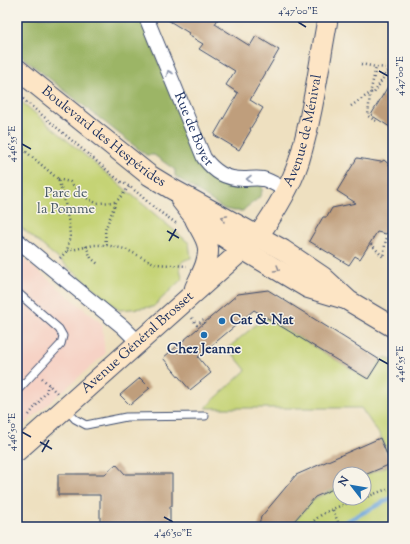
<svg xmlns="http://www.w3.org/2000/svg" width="410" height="544" font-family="'Sorts Mill Goudy',serif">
  <rect width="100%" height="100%" fill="#f7f3e8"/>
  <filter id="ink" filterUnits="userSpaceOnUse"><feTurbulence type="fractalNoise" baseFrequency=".025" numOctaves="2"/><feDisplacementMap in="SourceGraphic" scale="8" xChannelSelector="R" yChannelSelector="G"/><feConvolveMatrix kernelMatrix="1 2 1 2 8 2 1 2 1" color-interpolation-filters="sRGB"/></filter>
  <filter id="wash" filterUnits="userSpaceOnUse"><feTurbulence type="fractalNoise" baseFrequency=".012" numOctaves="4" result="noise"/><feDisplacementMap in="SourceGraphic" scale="16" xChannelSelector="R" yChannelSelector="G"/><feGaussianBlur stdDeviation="0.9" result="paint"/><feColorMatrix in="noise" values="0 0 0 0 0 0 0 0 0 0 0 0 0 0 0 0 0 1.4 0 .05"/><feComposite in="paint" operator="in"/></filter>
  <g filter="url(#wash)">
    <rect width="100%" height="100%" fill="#eee0c0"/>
    <!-- built -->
    <path fill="#f6d2c5" d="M 17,253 L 102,324 L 105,354 L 17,431 Z"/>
    <!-- green -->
    <g fill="#c5d375" stroke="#70816a">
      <path d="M 17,98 L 189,243 L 191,258 C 175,262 181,268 182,279 L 153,307 L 119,310 L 17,224 Z"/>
      <path d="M 265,317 L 368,379 L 380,360 L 386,357 L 393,361 L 393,523 L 389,527 L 290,527 L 315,498 L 340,487 L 340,498 L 364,498 L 364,476 L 392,464 L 381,437 L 361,408 L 205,408 L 246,370 L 228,348 Z"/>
    </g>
    <!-- forest -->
    <path fill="#9cb566" stroke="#5c7262" d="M 17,17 L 134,17 L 142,22 L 204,171 L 231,183 L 260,184 L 262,186 C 264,200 250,202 243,211 L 234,211 L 224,209 L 175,176 L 175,170 L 154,155 L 146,155 L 17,53 Z"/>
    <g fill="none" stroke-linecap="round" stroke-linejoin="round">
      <!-- stream -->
      <path stroke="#6aa4da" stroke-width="4.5" d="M 336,527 L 393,497"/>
    </g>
    <g id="blocks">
      <!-- building -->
      <g fill="#bf9e7c">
        <path d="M 163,17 L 219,17 L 215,24 L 250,46 L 256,36 L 279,50 L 250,100 L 263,108 L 250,129 L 251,130 L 239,150 L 214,135 L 238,93 L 226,85 L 235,71 L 199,49 L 203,44 L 188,35 L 189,33 Z"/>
        <path d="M 393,78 L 393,129 L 371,115 Z"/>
        <path d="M 357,158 L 381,162 L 384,160 L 393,168 L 393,226 L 386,234 L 377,232 L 360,259 L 355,256 L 349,265 L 309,241 L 323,217 L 327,217 L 332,208 L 356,203 L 337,191 Z"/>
        <path d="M 268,290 L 380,360 L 368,379 L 254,310 L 198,357 L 211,373 L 190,390 L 163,358 L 238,294 Z"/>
        <path d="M 140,378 L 150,388 L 130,405 L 120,395 Z"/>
        <path d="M 380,438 L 391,464 L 367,474 L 340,474 L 340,486 L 315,497 L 289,527 L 258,527 L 261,517 L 296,475 Z"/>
        <path d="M 116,464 L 125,474 L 172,474 L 172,506 L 170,506 L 170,526 L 135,525 L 135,527 L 100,527 L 100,495 L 58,495 L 58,474 L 105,474 Z"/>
      </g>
    </g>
  </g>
  <g filter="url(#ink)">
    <use href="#blocks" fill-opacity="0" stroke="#3b4a6d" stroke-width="1"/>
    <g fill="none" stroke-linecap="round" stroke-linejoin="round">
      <!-- lane casing -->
      <g stroke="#3b4a6d" stroke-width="9">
        <g id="lane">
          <path d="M 17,292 L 59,329 L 63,336 L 61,344 L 17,391"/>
          <path d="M 66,409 L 75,419 L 86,425 L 126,417 L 205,416"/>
        </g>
      </g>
      <!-- street casing -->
      <g stroke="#3b4a6d" stroke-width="16">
        <g id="street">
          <path id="s1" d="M 146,17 L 204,158 C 215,172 225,179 244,179 C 250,179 257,178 263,179 C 271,181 278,186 286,190"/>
          <path d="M 17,240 L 123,327 L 139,343"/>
        </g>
      </g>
      <!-- secondary casing -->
      <g stroke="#3b4a6d" stroke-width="22">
        <g id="secondary">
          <path id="s2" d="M 17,69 L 149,175 L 172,189 L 283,250 L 323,277 L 349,301 L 393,327"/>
          <path d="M 181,200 L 192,214 L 218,233 L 244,250 L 308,288 L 345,299"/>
          <path d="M 195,219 C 199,228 207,238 208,248 C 209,262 201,275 195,288"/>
          <path id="s3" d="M 17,451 L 258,236 C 273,215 291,185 299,161 C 313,114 319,65 328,17"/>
        </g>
      </g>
      <!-- path -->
      <g stroke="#3b4a6d" stroke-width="2.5" stroke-dasharray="1 3" stroke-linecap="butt">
        <path d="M 361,64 L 376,67"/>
        <path d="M 23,99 L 121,182 C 132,187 139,194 149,203 C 157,211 168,217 177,224"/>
        <path d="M 351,106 L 372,92 L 374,93 L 393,62"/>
        <path d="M 376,121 L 368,116 L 370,94 L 376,67 L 390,68 L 390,52 L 393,46"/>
        <path d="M 17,144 L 58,179 L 64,198 L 69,224 L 70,236 L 67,251 L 94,245 L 106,245 L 125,249 L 156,264 L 187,266"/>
        <path d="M 58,179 L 70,182 L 83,196 L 96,203 L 116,202"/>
        <path d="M 371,244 L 383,257 L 386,239 L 391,233 L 393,234"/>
        <path d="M 106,245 L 105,230 L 116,202 L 130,186"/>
        <path d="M 86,246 L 91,258 L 98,264"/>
        <path d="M 60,258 L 67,251"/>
        <path d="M 192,318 L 197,325 L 203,320"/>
        <path d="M 42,378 L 57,393"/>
        <path d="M 29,415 L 47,391 L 47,388 L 49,385"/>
        <path d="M 364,498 L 387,489"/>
        <path d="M 333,510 L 340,527"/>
        <path d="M 309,527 C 321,509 345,505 364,498"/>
      </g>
      <!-- lane -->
      <use href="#lane" stroke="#fff" stroke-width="7"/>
      <!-- street -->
      <use href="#street" stroke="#fff" stroke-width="14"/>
      <!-- secondary -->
      <use href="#secondary" stroke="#fde5c5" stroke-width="20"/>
    </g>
    <!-- one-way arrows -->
    <defs><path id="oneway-chevron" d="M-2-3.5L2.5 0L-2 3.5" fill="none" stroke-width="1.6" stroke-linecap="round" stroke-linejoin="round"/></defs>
    <g stroke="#8d97ae">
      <use href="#oneway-chevron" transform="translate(169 73) rotate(-112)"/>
      <use href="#oneway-chevron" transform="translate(249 179) rotate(-180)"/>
    </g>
    <g stroke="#8c8a92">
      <use href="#oneway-chevron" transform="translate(224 218) rotate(-150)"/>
      <use href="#oneway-chevron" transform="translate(277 269) rotate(31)"/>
    </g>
  </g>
  <!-- ticks -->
  <path fill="none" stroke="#1b2f5e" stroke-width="1.5" d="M 298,22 L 306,27M 379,71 L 388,76M 22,144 L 31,149M 167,231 L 179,238M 169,241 L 176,229M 379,359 L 388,364M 22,432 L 31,437M 40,442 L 52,449M 42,452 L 49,440M 164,517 L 173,522"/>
  <!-- markers -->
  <g fill="#1f6fb2" stroke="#f7f3e8" stroke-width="1.5">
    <circle cx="222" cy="321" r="4"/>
    <circle cx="204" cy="335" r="4"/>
  </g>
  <g text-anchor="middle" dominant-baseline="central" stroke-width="3" stroke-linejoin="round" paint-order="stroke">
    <!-- street labels -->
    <g font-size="14" fill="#1b2f5e" stroke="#f7f3e8">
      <text stroke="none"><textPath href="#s1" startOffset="122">Rue de Boyer</textPath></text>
      <text stroke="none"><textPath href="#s3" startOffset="439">Avenue de Ménival</textPath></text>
      <text stroke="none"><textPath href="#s2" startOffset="110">Boulevard des Hespérides</textPath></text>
      <text stroke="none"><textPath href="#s3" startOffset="162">Avenue Général Brosset</textPath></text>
    </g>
    <!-- park labels -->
    <g font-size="14" fill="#465864" stroke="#f7f3e8">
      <text x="66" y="194">Parc de<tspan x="66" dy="16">la Pomme</tspan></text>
    </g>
    <!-- poi labels -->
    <g font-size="14" font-weight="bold" fill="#1b2f5e" stroke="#f7f3e8" text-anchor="start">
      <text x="230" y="321">Cat &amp; Nat</text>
      <text x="204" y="350" text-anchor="middle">Chez Jeanne</text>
    </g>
  </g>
  <!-- margin -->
  <rect width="410" height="544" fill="none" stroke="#f7f3e8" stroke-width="44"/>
  <!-- north arrow -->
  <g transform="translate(352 486) rotate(301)"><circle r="19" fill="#f7f3e8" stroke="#9fa5b1"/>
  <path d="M0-3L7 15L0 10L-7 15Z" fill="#1f6fb2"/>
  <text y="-6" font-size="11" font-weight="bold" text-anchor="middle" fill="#1b2f5e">N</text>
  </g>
  <rect x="22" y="22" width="366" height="500" fill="none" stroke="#1b2f5e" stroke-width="1.5"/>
  <g font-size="10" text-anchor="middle" fill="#1b2f5e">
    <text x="298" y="14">4°47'00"E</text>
    <text transform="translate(399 76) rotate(-90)" y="4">4°47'00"E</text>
    <text transform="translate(11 144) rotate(-90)" y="4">4°46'55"E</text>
    <text transform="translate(399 364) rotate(-90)" y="4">4°46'55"E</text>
    <text transform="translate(11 432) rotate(-90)" y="4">4°46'50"E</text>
    <text x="173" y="536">4°46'50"E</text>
  </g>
</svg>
